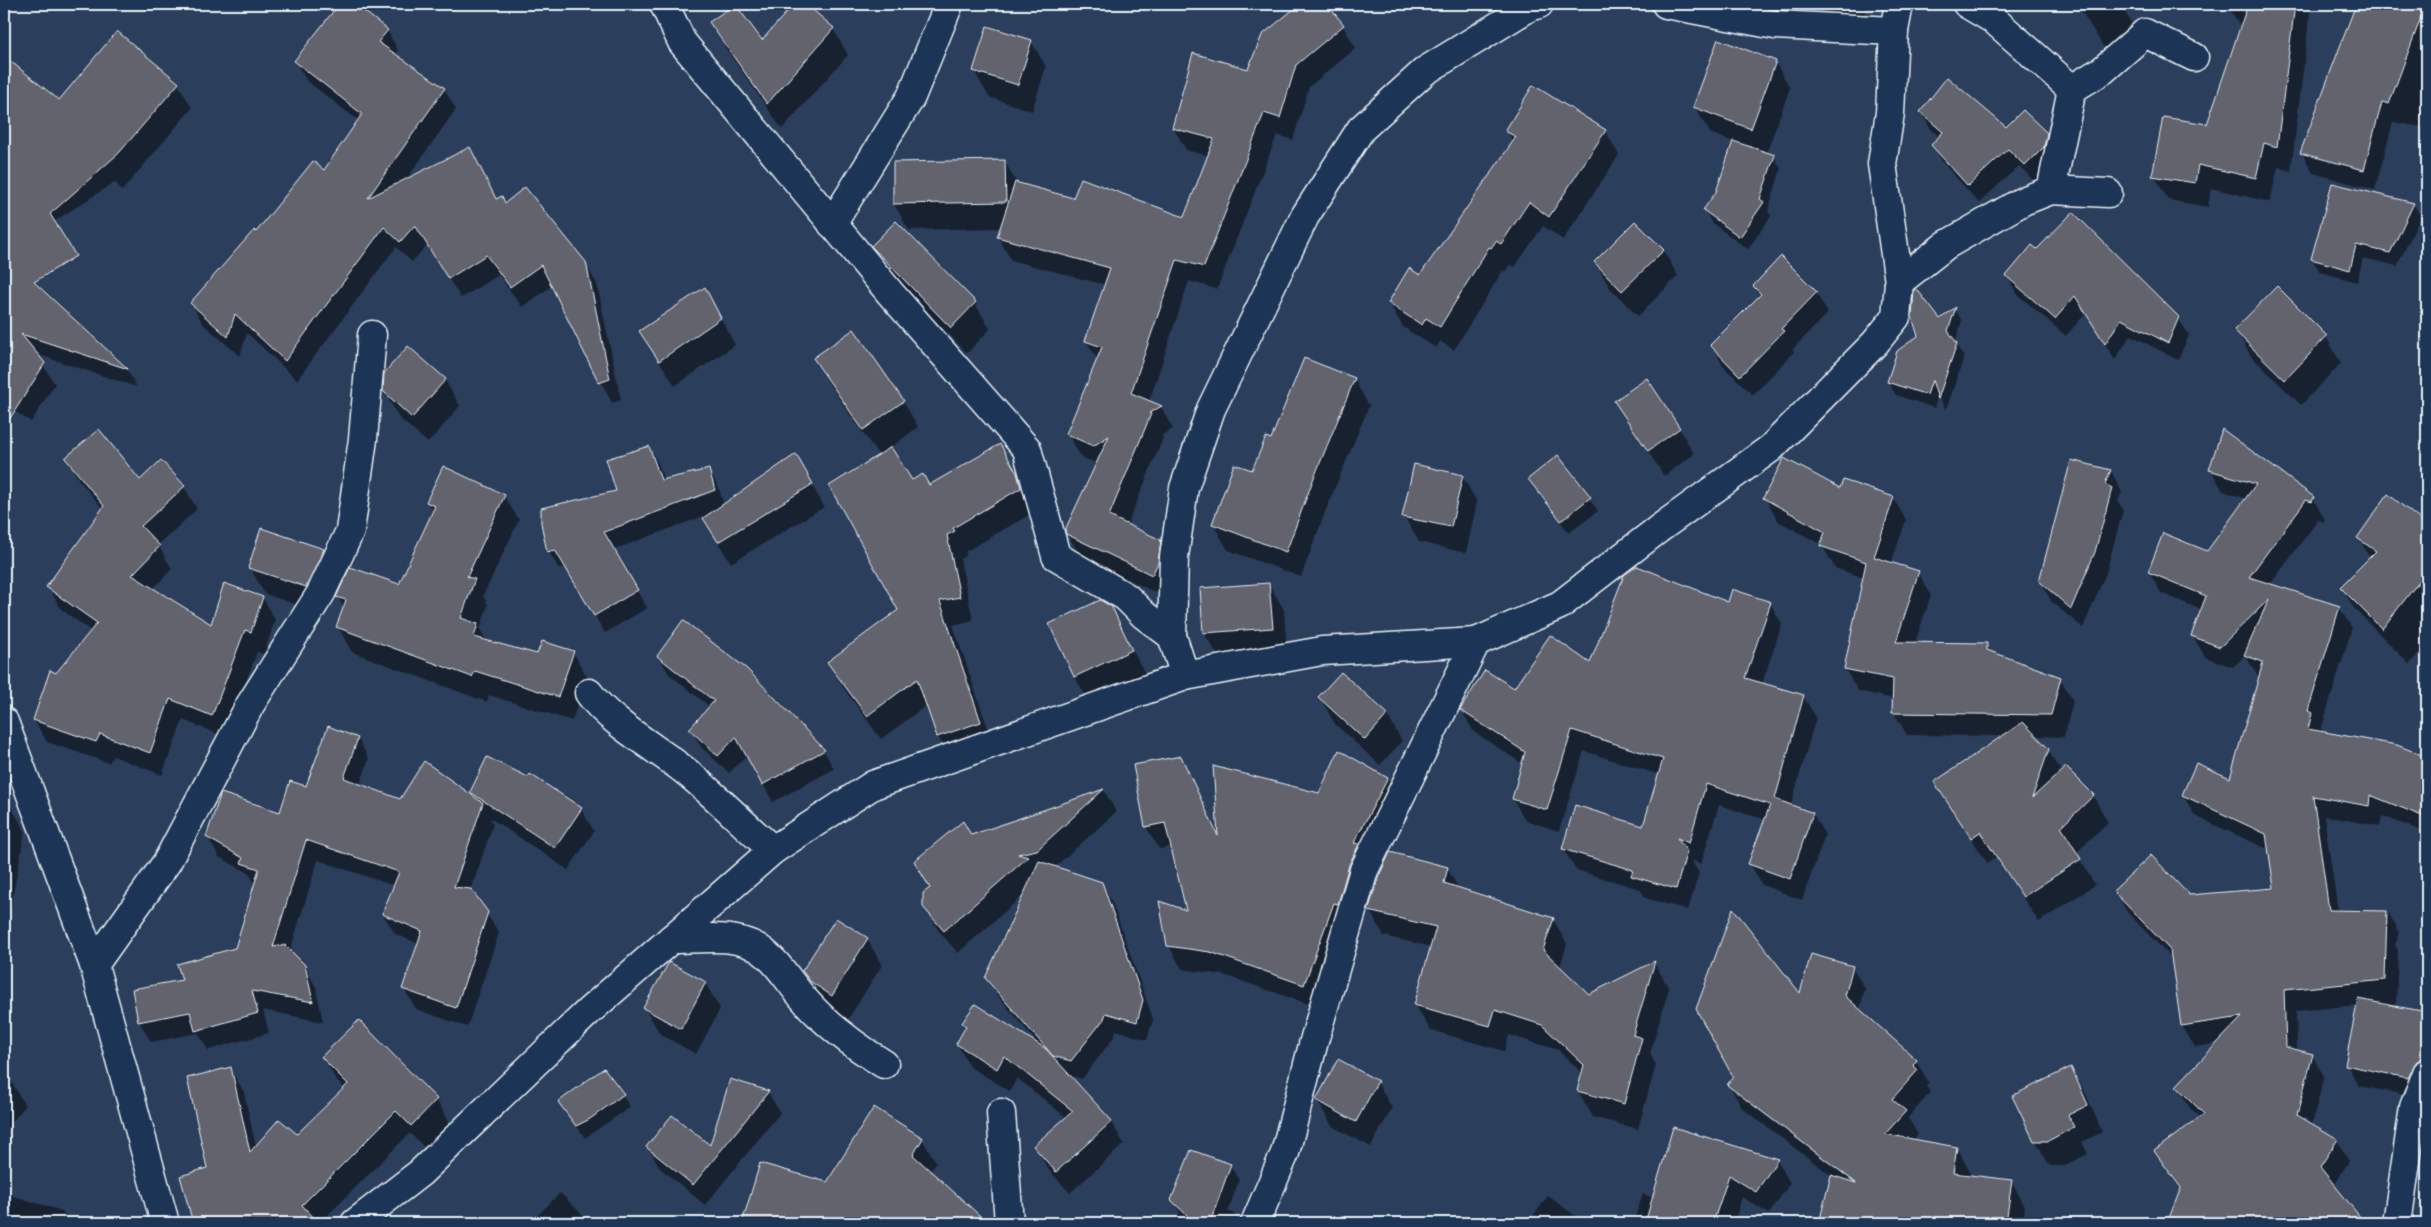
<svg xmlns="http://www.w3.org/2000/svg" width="2431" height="1227" font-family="Kalam,sans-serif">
  <rect width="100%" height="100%" fill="#2b3e5b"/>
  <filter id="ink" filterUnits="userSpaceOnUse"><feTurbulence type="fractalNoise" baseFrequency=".02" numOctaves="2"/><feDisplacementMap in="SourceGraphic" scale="10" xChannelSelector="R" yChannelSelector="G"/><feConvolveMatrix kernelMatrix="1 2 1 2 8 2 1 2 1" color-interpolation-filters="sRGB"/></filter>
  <g filter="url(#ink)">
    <!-- shadow -->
    <g fill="#0007" fill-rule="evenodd">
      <path d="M 340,4 L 353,4 L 387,30 L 398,51 L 395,55 L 444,89 L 456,109 L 406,180 L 497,200 L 585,263 L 597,284 L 621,400 L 612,403 L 552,286 L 522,307 L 499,275 L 461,298 L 427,245 L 412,262 L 396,247 L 297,380 L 247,333 L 240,356 L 203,324 L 191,303 L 256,234 L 324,171 L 359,121 L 307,81 L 295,61 Z"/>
      <path d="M 796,4 L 805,4 L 833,29 L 848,55 L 782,129 L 726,49 L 711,23 L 762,42 Z"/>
      <path d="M 1302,4 L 1335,4 L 1333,9 L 1327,6 L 1343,26 L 1356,48 L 1309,87 L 1293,140 L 1277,135 L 1217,289 L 1189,281 L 1149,402 L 1161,407 L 1173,429 L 1162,435 L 1163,438 L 1127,526 L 1160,541 L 1173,564 L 1165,597 L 1081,557 L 1067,534 L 1098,464 L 1081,457 L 1068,434 L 1098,360 L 1086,341 L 1105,285 L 1011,260 L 998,237 L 1001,228 L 909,230 L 894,204 L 1005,162 L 1017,184 L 1074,199 L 1184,218 L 1209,156 L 1186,150 L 1173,127 L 1249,70 L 1263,36 Z"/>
      <path d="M 1778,4 L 1866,4 L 1864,17 Z"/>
      <path d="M 2077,4 L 2120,4 L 2138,34 L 2108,54 Z"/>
      <path d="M 2227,4 L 2311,4 L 2291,171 L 2278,167 L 2270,202 L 2211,188 L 2208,207 L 2168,200 L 2154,175 L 2208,126 L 2242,25 L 2239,25 Z"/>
      <path d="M 2357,4 L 2369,4 L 2390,11 L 2393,4 L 2403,4 L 2427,12 L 2427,10 L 2427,128 L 2393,122 L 2375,190 L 2313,173 L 2302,153 Z"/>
      <path d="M 1031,41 L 1046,67 L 1032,111 L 989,97 L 974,71 Z"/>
      <path d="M 4,58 L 59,102 L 178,84 L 192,108 L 122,191 L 115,182 L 4,254 L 4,152 L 29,131 L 4,105 Z"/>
      <path d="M 1775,62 L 1790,88 L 1766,154 L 1774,156 L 1781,169 L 1768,211 L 1771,216 L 1748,249 L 1712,223 L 1704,210 L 1717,193 L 1734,142 L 1710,133 L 1695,107 Z"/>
      <path d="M 1921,112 L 2006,129 L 2046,134 L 2056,152 L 2054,165 L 2036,183 L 2019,166 L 1979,203 L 1943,163 L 1933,145 L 1940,137 L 1931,130 Z"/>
      <path d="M 1507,131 L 1605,131 L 1619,155 L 1563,240 L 1543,226 L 1515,267 L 1510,264 L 1505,272 L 1503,270 L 1454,350 L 1440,341 L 1436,348 L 1403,327 L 1389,303 L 1421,276 L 1513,142 Z"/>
      <path d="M 2413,204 L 2421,216 L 2397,266 L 2363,258 L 2357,282 L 2320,272 L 2312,259 Z"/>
      <path d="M 896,223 L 975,303 L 990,329 L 967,353 L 888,272 L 873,246 Z"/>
      <path d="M 1663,250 L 1678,276 L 1638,316 L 1610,288 L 1595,262 Z"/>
      <path d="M 2427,255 L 2427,277 L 2423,270 Z"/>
      <path d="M 1781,258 L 1816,293 L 1828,313 L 1793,349 L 1794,352 L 1753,395 L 1723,366 L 1712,345 L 1760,296 L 1754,286 Z"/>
      <path d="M 21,271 L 127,370 L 137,387 L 36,354 L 55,384 L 31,422 L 13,410 L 4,420 L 4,286 Z"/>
      <path d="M 2007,276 L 2178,318 L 2189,335 L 2178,360 L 2131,335 L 2115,360 L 2086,313 L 2066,336 L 2017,294 Z"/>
      <path d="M 1955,309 L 1962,321 L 1955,343 L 1964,357 L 1946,410 L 1938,395 L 1934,408 L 1896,395 L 1888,382 L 1939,321 Z"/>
      <path d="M 719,315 L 735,345 L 675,386 L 641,332 Z"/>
      <path d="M 2236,330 L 2326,337 L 2341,363 L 2301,405 L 2251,356 Z"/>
      <path d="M 814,358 L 903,401 L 918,427 L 890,448 L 911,482 L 929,487 L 999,445 L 1030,498 L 1034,512 L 965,552 L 967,555 L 960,559 L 973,620 L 953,625 L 994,746 L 952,760 L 938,737 L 927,705 L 881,739 L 842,686 L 829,663 L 899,611 L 879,456 L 829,384 Z"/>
      <path d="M 1354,379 L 1369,406 L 1327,507 L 1301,577 L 1228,550 L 1213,524 L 1253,472 L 1272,441 Z"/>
      <path d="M 445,380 L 460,406 L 428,443 L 399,418 L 384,391 Z"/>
      <path d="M 1616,401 L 1679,428 L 1694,454 L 1664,476 Z"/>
      <path d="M 649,447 L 659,465 L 664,481 L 709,471 L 719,488 L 724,506 L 808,478 L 824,507 L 731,563 L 717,541 L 712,513 L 613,550 L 647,608 L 605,633 L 566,567 L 559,569 L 549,552 L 618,492 Z"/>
      <path d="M 1558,457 L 1598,511 L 1569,533 L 1530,480 Z"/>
      <path d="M 67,458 L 140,481 L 161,462 L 184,487 L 197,509 L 158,545 L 172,569 L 153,589 L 212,626 L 263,598 L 275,620 L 264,654 L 257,652 L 225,737 L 183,720 L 162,775 L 113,756 L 109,763 L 47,742 L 34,720 L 56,674 L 91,631 L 61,609 L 48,587 L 103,509 L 79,480 Z"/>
      <path d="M 2072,462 L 2111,471 L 2122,492 L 2118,501 L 2123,510 L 2106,573 L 2083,628 L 2052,602 L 2040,581 Z"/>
      <path d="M 2211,470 L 2313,498 L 2325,520 L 2324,522 L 2318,520 L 2270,585 L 2339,607 L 2352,628 L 2321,730 L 2323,733 L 2396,746 L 2427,758 L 2427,833 L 2382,816 L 2380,826 L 2324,816 L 2338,911 L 2388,912 L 2400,933 L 2395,945 L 2398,950 L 2396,1007 L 2423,1032 L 2411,1096 L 2359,1086 L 2347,1065 L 2358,1005 L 2296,1011 L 2297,1051 L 2312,1055 L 2324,1076 L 2312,1125 L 2337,1140 L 2349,1161 L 2334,1186 L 2363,1223 L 2168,1223 L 2181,1191 L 2156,1151 L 2201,1118 L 2190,1108 L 2178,1087 L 2219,1043 L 2195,1047 L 2182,1026 L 2173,960 L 2127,912 L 2115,891 L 2189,896 L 2275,889 L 2270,850 L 2195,816 L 2183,795 L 2231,780 L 2260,677 L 2258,676 L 2245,655 L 2233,667 L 2205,657 L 2193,636 L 2202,610 L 2161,593 L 2149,572 L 2207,553 L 2247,499 L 2223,491 Z"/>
      <path d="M 1462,476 L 1477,502 L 1466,553 L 1419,542 L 1404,516 Z"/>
      <path d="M 1841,489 L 1893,498 L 1906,520 L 1891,564 L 1918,572 L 1931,595 L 1915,643 L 1986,644 L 1992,654 L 2060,678 L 2073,701 L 2064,737 L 2035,736 L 2048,750 L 2062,773 L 2093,796 L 2108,822 L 2076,853 L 2095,885 L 2039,922 L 1996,857 L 1987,863 L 1936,782 L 2004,736 L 1907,735 L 1894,713 L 1894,699 L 1858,691 L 1845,669 L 1864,578 L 1835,568 L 1822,545 L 1778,521 L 1765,498 Z"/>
      <path d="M 504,496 L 519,520 L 483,596 L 488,605 L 480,629 L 487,642 L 538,656 L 573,652 L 587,677 L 572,721 L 489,695 L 487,702 L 352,652 L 338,627 L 344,608 L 338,597 L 399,586 L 434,512 L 428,502 Z"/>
      <path d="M 2388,496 L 2427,527 L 2427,645 L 2409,664 L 2353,607 L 2342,587 L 2370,558 L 2359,538 Z"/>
      <path d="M 324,550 L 339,576 L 321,613 L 265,594 L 250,568 Z"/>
      <path d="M 1269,584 L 1284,610 L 1287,654 L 1220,659 L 1204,633 Z"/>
      <path d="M 1729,603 L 1770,603 L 1782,624 L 1762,684 L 1803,696 L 1816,717 L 1791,806 L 1813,814 L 1825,835 L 1802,900 L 1762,885 L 1750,864 L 1766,820 L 1719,805 L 1701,864 L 1691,860 L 1699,873 L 1688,910 L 1645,898 L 1640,889 L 1576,870 L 1563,849 L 1644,827 L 1660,775 L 1584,751 L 1559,831 L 1525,820 L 1513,799 L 1523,764 L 1474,732 L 1461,710 L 1590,665 Z"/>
      <path d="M 1111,608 L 1146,676 L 1090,703 L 1075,677 L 1051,625 Z"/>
      <path d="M 658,656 L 746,670 L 824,751 L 834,769 L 773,802 L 747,755 L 729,773 L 701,747 L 691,729 L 710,707 L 669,674 Z"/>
      <path d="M 1342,674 L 1387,715 L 1402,741 L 1380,765 L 1335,724 L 1320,698 Z"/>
      <path d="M 358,739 L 369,759 L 360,785 L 400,800 L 475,799 L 471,792 L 581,809 L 594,831 L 568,870 L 490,818 L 493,824 L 471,890 L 499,933 L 467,1027 L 416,1009 L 404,989 L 419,944 L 395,934 L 383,914 L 395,886 L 318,860 L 290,951 L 304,966 L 316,987 L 323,1022 L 263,1010 L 269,1033 L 208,1050 L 198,1033 L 151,1042 L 139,1021 L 183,981 L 236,949 L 255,884 L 249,873 L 219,857 L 207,836 L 281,814 Z"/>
      <path d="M 1180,758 L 1219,835 L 1387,779 L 1400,801 L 1317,1007 L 1224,975 L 1182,969 L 1169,946 L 1187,912 L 1172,847 L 1159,849 L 1146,827 Z"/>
      <path d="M 1104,790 L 1116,812 L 1055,867 L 1101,883 L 1112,902 L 1153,1019 L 1147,1040 L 1116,1030 L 1114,1037 L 1082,1079 L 1069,1075 L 1111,1122 L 1124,1144 L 1070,1193 L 1048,1169 L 1035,1147 L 1067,1118 L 1017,1078 L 1010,1091 L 970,1067 L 957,1044 L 967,1028 L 963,1023 L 1039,1045 L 998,996 L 987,978 L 1026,893 L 958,953 L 938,930 L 925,906 L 931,888 L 970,837 Z"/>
      <path d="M 4,804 L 10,805 L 25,831 L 4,942 Z"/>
      <path d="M 1447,868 L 1459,889 L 1553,919 L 1567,944 L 1560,967 L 1589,996 L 1654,963 L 1669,988 L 1650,1054 L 1656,1065 L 1638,1129 L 1593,1117 L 1578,1091 L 1583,1074 L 1558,1050 L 1509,1035 L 1504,1051 L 1430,1030 L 1415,1004 L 1432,947 L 1384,936 L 1370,911 Z"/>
      <path d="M 867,939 L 882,965 L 847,1021 L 827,1008 L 803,971 Z"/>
      <path d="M 1852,967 L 1865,989 L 1859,1011 L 1916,1061 L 1929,1083 L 1926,1086 L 1930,1093 L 1908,1118 L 1918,1135 L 1912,1140 L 1957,1149 L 1970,1171 L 1961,1216 L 1933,1213 L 1930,1223 L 1820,1223 L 1832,1176 L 1742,1108 L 1729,1085 L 1801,996 ZM 1742,1095 L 1862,1185 L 1860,1187 L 1745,1100 Z"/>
      <path d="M 705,983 L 720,1009 L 696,1054 L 660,1034 L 645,1008 Z"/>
      <path d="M 359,1021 L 436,1100 L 450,1123 L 425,1148 L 410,1133 L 320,1223 L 194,1223 L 181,1177 L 208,1169 L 230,1068 L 244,1092 L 256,1147 L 297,1136 L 345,1089 L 336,1080 L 323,1057 Z"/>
      <path d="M 2071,1068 L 2086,1094 L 2102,1132 L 2082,1142 L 2088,1154 L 2063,1166 L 2050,1166 L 2035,1140 Z"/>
      <path d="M 4,1077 L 13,1084 L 25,1106 L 4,1132 Z"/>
      <path d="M 1377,1082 L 1392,1108 L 1371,1147 L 1332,1126 L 1317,1100 Z"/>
      <path d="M 768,1092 L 780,1113 L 705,1205 L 660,1168 L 648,1147 L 711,1147 Z"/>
      <path d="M 622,1095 L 630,1107 L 585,1138 L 560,1102 Z"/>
      <path d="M 874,1109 L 922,1139 L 936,1162 L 930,1172 L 985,1223 L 907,1223 L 904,1221 L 903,1223 L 747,1223 L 745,1220 L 828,1183 Z"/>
      <path d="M 1777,1160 L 1790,1183 L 1769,1214 L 1742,1197 L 1734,1223 L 1633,1223 L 1643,1194 L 1654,1198 Z"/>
      <path d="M 1230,1165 L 1239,1180 L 1228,1211 L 1234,1214 L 1240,1223 L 1173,1223 L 1180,1213 L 1173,1200 Z"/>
      <path d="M 1969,1176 L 2011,1181 L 2025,1206 L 2023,1223 L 1981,1223 Z"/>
      <path d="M 4,1193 L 62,1211 L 70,1223 L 4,1223 Z"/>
      <path d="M 560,1193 L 591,1223 L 530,1223 Z"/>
      <path d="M 1548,1196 L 1585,1223 L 1528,1223 Z"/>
    </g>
    <!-- building -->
    <g fill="#63646d" stroke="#e8f1f8">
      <path d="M 339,4 L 355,4 L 388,30 L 378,42 L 445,88 L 368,198 L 470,147 L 496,199 L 502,196 L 505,203 L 525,187 L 586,262 L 610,379 L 599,383 L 541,265 L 510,287 L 486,255 L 448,279 L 415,225 L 400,242 L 384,227 L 285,361 L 235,314 L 228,337 L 190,303 L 254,230 L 256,232 L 313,161 L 324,170 L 362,114 L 294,61 Z"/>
      <path d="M 735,4 L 762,40 L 794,4 L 806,4 L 834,28 L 767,104 L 709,22 Z"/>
      <path d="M 1300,4 L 1327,4 L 1344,25 L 1296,65 L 1280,118 L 1264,113 L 1204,267 L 1177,260 L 1131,393 L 1162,406 L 1149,413 L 1151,414 L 1109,516 L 1161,540 L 1158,563 L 1152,575 L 1066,534 L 1065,530 L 1109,436 L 1093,446 L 1066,434 L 1102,347 L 1085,341 L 1110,268 L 997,237 L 1015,182 L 1073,198 L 1081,178 L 1184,217 L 1214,139 L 1172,128 L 1193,53 L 1248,69 L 1262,35 Z"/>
      <path d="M 2248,4 L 2295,4 L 2277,147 L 2264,143 L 2256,178 L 2198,165 L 2195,183 L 2152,176 L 2163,117 L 2207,124 Z"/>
      <path d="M 2356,4 L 2426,4 L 2389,104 L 2382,102 L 2364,170 L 2300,153 Z"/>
      <path d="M 987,26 L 1032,40 L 1018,85 L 973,71 Z"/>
      <path d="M 117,31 L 179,83 L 119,153 L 50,214 L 76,256 L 34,282 L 128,369 L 21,334 L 45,363 L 4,428 L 4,56 L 59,100 Z"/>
      <path d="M 1718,39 L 1776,61 L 1751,129 L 1693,107 Z"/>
      <path d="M 1947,77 L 2006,127 L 2023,110 L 2047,133 L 2044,147 L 2025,166 L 2008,149 L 1968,186 L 1931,145 L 1943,132 L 1920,112 Z"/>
      <path d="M 1533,85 L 1606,130 L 1549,217 L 1529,202 L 1501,244 L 1496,241 L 1491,248 L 1489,247 L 1440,327 L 1426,318 L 1422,325 L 1388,303 L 1409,268 L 1420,275 L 1516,137 L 1505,131 Z"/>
      <path d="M 1733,141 L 1775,155 L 1760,199 L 1764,202 L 1740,237 L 1703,210 L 1716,192 Z"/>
      <path d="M 1005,160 L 1006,202 L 893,204 L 893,162 Z"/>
      <path d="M 2332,183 L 2414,203 L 2390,253 L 2356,245 L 2350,270 L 2311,259 Z"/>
      <path d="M 2073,212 L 2179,317 L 2168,343 L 2121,319 L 2105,344 L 2075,296 L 2055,319 L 2006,276 L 2032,245 L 2037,249 Z"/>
      <path d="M 896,221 L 976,302 L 951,328 L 871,246 Z"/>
      <path d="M 1635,221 L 1664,250 L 1622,291 L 1594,262 Z"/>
      <path d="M 1781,256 L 1817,292 L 1781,329 L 1784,331 L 1740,376 L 1710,345 L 1761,294 L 1753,286 Z"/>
      <path d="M 2277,286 L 2327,336 L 2285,380 L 2234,330 Z"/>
      <path d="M 705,287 L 721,318 L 659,361 L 639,331 Z"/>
      <path d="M 1916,288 L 1940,319 L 1956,307 L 1948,331 L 1957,343 L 1938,399 L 1932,380 L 1927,395 L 1887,382 L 1897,351 L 1918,336 L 1912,317 L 1914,290 Z"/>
      <path d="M 854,329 L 904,401 L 863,430 L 813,358 Z"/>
      <path d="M 408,346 L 446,379 L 412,418 L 383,391 L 384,373 Z"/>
      <path d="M 1304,358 L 1355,378 L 1313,480 L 1286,552 L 1212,524 L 1234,464 L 1252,470 L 1266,437 L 1271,439 Z"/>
      <path d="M 1647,378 L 1680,428 L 1648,451 L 1614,401 Z"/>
      <path d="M 99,429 L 140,480 L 161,460 L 185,486 L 141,526 L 160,546 L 132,575 L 211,624 L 224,583 L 263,597 L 251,632 L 245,630 L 212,716 L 170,699 L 150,753 L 100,734 L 96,742 L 33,720 L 50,670 L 56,673 L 97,623 L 46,587 L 104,506 L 65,458 Z"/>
      <path d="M 2222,429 L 2314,497 L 2312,502 L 2306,500 L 2249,577 L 2340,606 L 2308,711 L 2312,713 L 2308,729 L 2397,745 L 2427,757 L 2427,818 L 2370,795 L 2369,806 L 2313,796 L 2329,910 L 2387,911 L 2385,980 L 2284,990 L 2286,1047 L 2313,1054 L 2297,1115 L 2338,1139 L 2320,1167 L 2365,1223 L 2167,1223 L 2181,1188 L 2154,1151 L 2204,1114 L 2176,1086 L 2242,1017 L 2181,1026 L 2170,950 L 2113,891 L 2151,855 L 2189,895 L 2274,888 L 2266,834 L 2182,795 L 2196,763 L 2230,778 L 2263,662 L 2244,655 L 2269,599 L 2220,647 L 2191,636 L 2206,596 L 2148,572 L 2163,533 L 2207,551 L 2256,484 L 2209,470 Z"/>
      <path d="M 1000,444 L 1017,473 L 1021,488 L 953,528 L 955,531 L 947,535 L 960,597 L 940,601 L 981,722 L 937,737 L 917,679 L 867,716 L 827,662 L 898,610 L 829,486 L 891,447 L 912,480 L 923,474 L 929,485 Z"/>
      <path d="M 649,446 L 661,480 L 709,469 L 715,490 L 604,532 L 638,590 L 594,616 L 555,550 L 547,552 L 541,523 L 541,508 L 616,491 L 606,459 Z"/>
      <path d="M 796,454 L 813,484 L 718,542 L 703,518 Z"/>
      <path d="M 1558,455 L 1591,497 L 1561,521 L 1528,479 Z"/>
      <path d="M 1784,458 L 1840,488 L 1843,480 L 1894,497 L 1874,557 L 1919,571 L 1896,642 L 1987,643 L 1987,650 L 2061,677 L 2051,715 L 1892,713 L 1893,679 L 1844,669 L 1866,562 L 1820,546 L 1825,532 L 1763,498 Z"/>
      <path d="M 2071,460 L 2111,470 L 2105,484 L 2112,488 L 2095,552 L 2071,609 L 2039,581 Z"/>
      <path d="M 1414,464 L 1463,475 L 1451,527 L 1402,517 Z"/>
      <path d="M 443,466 L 505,495 L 467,577 L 475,579 L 461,618 L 478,624 L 474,637 L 537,654 L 542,641 L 574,651 L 558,697 L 475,671 L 472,677 L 336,627 L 346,600 L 336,597 L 350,567 L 399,584 L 435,506 L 426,502 Z"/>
      <path d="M 2388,494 L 2427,525 L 2427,571 L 2382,629 L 2340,587 L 2376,551 L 2357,538 Z"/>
      <path d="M 261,528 L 324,549 L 306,587 L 248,568 Z"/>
      <path d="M 1637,566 L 1728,602 L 1732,589 L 1771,602 L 1745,678 L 1804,695 L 1775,799 L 1813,813 L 1790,879 L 1748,864 L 1770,805 L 1706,784 L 1689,843 L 1677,838 L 1687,851 L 1676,889 L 1631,876 L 1633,870 L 1562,849 L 1575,805 L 1643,826 L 1663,759 L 1572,730 L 1547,810 L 1512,799 L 1525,752 L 1460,710 L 1485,670 L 1514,688 L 1550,635 L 1590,663 L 1624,575 Z"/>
      <path d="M 1269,583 L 1273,628 L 1203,633 L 1200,588 Z"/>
      <path d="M 1100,600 L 1112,607 L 1132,650 L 1074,677 L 1049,624 Z"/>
      <path d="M 683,620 L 747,669 L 825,750 L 762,785 L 736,737 L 718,756 L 689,729 L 714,701 L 657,656 Z"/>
      <path d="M 1341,672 L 1388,714 L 1365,740 L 1318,697 Z"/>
      <path d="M 2023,722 L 2049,749 L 2032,798 L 2066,767 L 2094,795 L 2061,827 L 2081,859 L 2023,897 L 1980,832 L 1971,838 L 1934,782 Z"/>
      <path d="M 328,726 L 358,738 L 344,778 L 400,799 L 424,761 L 483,803 L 454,887 L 471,889 L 488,912 L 456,1008 L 402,989 L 422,931 L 382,914 L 399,872 L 306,840 L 273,947 L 285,945 L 305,965 L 313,1002 L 252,991 L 258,1013 L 195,1031 L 190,1012 L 138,1022 L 132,989 L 182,980 L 177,964 L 235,948 L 259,869 L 241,863 L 243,858 L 206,837 L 221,793 L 280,812 L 290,781 L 306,786 Z"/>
      <path d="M 1339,750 L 1388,778 L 1354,843 L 1359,844 L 1349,865 L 1338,904 L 1334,903 L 1304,985 L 1210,952 L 1167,946 L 1159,901 L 1186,910 L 1165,823 L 1145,827 L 1133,765 L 1181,756 L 1218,836 L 1213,766 L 1319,793 Z"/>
      <path d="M 487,757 L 528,777 L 530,774 L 582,808 L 555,848 L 470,792 Z"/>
      <path d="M 1104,789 L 1037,850 L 1018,854 L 1028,857 L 944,931 L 923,907 L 923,893 L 930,888 L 914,861 L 963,821 L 971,835 Z"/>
      <path d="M 1390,852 L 1448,867 L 1444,883 L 1554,918 L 1543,950 L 1589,994 L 1655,961 L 1633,1035 L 1642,1038 L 1624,1104 L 1577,1091 L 1584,1065 L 1542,1025 L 1495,1010 L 1490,1026 L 1414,1005 L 1436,927 L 1368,911 L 1379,876 Z"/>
      <path d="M 1039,861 L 1102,882 L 1143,1000 L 1137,1022 L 1106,1013 L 1104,1019 L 1071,1061 L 1053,1056 L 985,978 Z"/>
      <path d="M 1733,908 L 1800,993 L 1811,954 L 1853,966 L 1845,996 L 1917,1060 L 1913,1065 L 1918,1070 L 1892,1099 L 1906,1111 L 1885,1134 L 1957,1147 L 1953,1173 L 2012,1180 L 2006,1223 L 1819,1223 L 1831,1175 L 1856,1183 L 1727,1085 L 1733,1077 L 1696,1009 Z"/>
      <path d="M 836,918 L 868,938 L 832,996 L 811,982 L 802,971 Z"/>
      <path d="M 669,962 L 706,982 L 681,1029 L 643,1008 Z"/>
      <path d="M 2358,999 L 2427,1012 L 2427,1058 L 2417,1061 L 2408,1078 L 2345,1065 Z"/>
      <path d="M 975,1004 L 1045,1048 L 1112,1121 L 1056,1172 L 1033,1146 L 1073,1111 L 1004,1056 L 997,1069 L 956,1044 L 966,1026 L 962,1023 Z"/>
      <path d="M 359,1020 L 437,1099 L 411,1126 L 396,1111 L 302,1205 L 319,1223 L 193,1223 L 180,1176 L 207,1168 L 187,1078 L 231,1067 L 250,1152 L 279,1119 L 297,1134 L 348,1084 L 321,1057 Z"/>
      <path d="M 1338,1059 L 1378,1081 L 1356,1122 L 1316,1100 Z"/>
      <path d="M 2071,1067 L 2088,1105 L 2068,1115 L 2074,1127 L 2048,1141 L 2034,1141 L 2012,1096 Z"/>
      <path d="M 604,1068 L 624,1094 L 590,1119 L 576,1126 L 558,1102 Z"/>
      <path d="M 730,1079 L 769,1091 L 693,1185 L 646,1147 L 672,1115 L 710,1145 Z"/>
      <path d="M 874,1107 L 923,1138 L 913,1155 L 988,1223 L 742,1223 L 760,1163 L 827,1182 Z"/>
      <path d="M 1673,1127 L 1778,1159 L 1756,1192 L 1729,1175 L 1713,1223 L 1645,1223 Z"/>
      <path d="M 1191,1150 L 1231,1164 L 1210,1223 L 1195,1223 L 1171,1200 Z"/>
    </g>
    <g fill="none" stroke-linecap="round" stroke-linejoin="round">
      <!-- minor casing -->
      <g stroke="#e8f1f8" stroke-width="31">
        <g id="minor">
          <path d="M 664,4 L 682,42 L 891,294 L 1027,449 L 1056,556 L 1126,597 L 1144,615 L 1172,636 L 1185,676"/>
          <path d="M 1666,4 L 1775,25 L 1894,31"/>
          <path d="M 1967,4 L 1994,20 L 2072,89 L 2103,70 L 2145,33 L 2194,57"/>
          <path d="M 2051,190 L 2072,89"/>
          <path d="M 832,224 L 911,97 L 949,4"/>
          <path d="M 1899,282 L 1946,245 L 2023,201 L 2051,190 L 2108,193"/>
          <path d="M 1172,636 L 1174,557 L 1184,488 L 1211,409 L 1305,216 L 1361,129 L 1425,71 L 1529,7 L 1539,4"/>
          <path d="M 589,693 C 609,722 656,748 684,770 C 715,795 743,824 773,850"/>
          <path d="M 4,722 L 94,965 L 165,1223"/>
          <path d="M 671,939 C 699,939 733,933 758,948 C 777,960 789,982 804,999 C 826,1025 855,1046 884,1064"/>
          <path d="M 94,965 L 167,862 L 250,705 L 321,593 L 350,531 L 363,439 L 372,335"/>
          <path d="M 1001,1113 L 1009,1223"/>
          <path d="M 355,1223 L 420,1173 L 589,1011 L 773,850 L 873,785 L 1185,676 L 1322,651 L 1476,642"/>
          <path d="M 1255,1223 L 1285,1153 L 1314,1041 L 1364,870 L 1476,642 L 1560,605 L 1660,528 L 1771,448 L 1875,343 L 1896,317 L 1899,282 L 1882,164 L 1890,113 L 1894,31 L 1899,4"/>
          <path d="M 2397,1223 L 2414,1107 L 2427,1073"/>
        </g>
      </g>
      <!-- minor -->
      <use href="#minor" stroke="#1d3557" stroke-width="28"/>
    </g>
  </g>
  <!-- margin -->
  <rect width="2431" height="1227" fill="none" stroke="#1d3557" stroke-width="20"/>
  <rect x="10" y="10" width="2411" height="1207" fill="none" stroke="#e8f1f8" stroke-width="2" filter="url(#ink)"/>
</svg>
